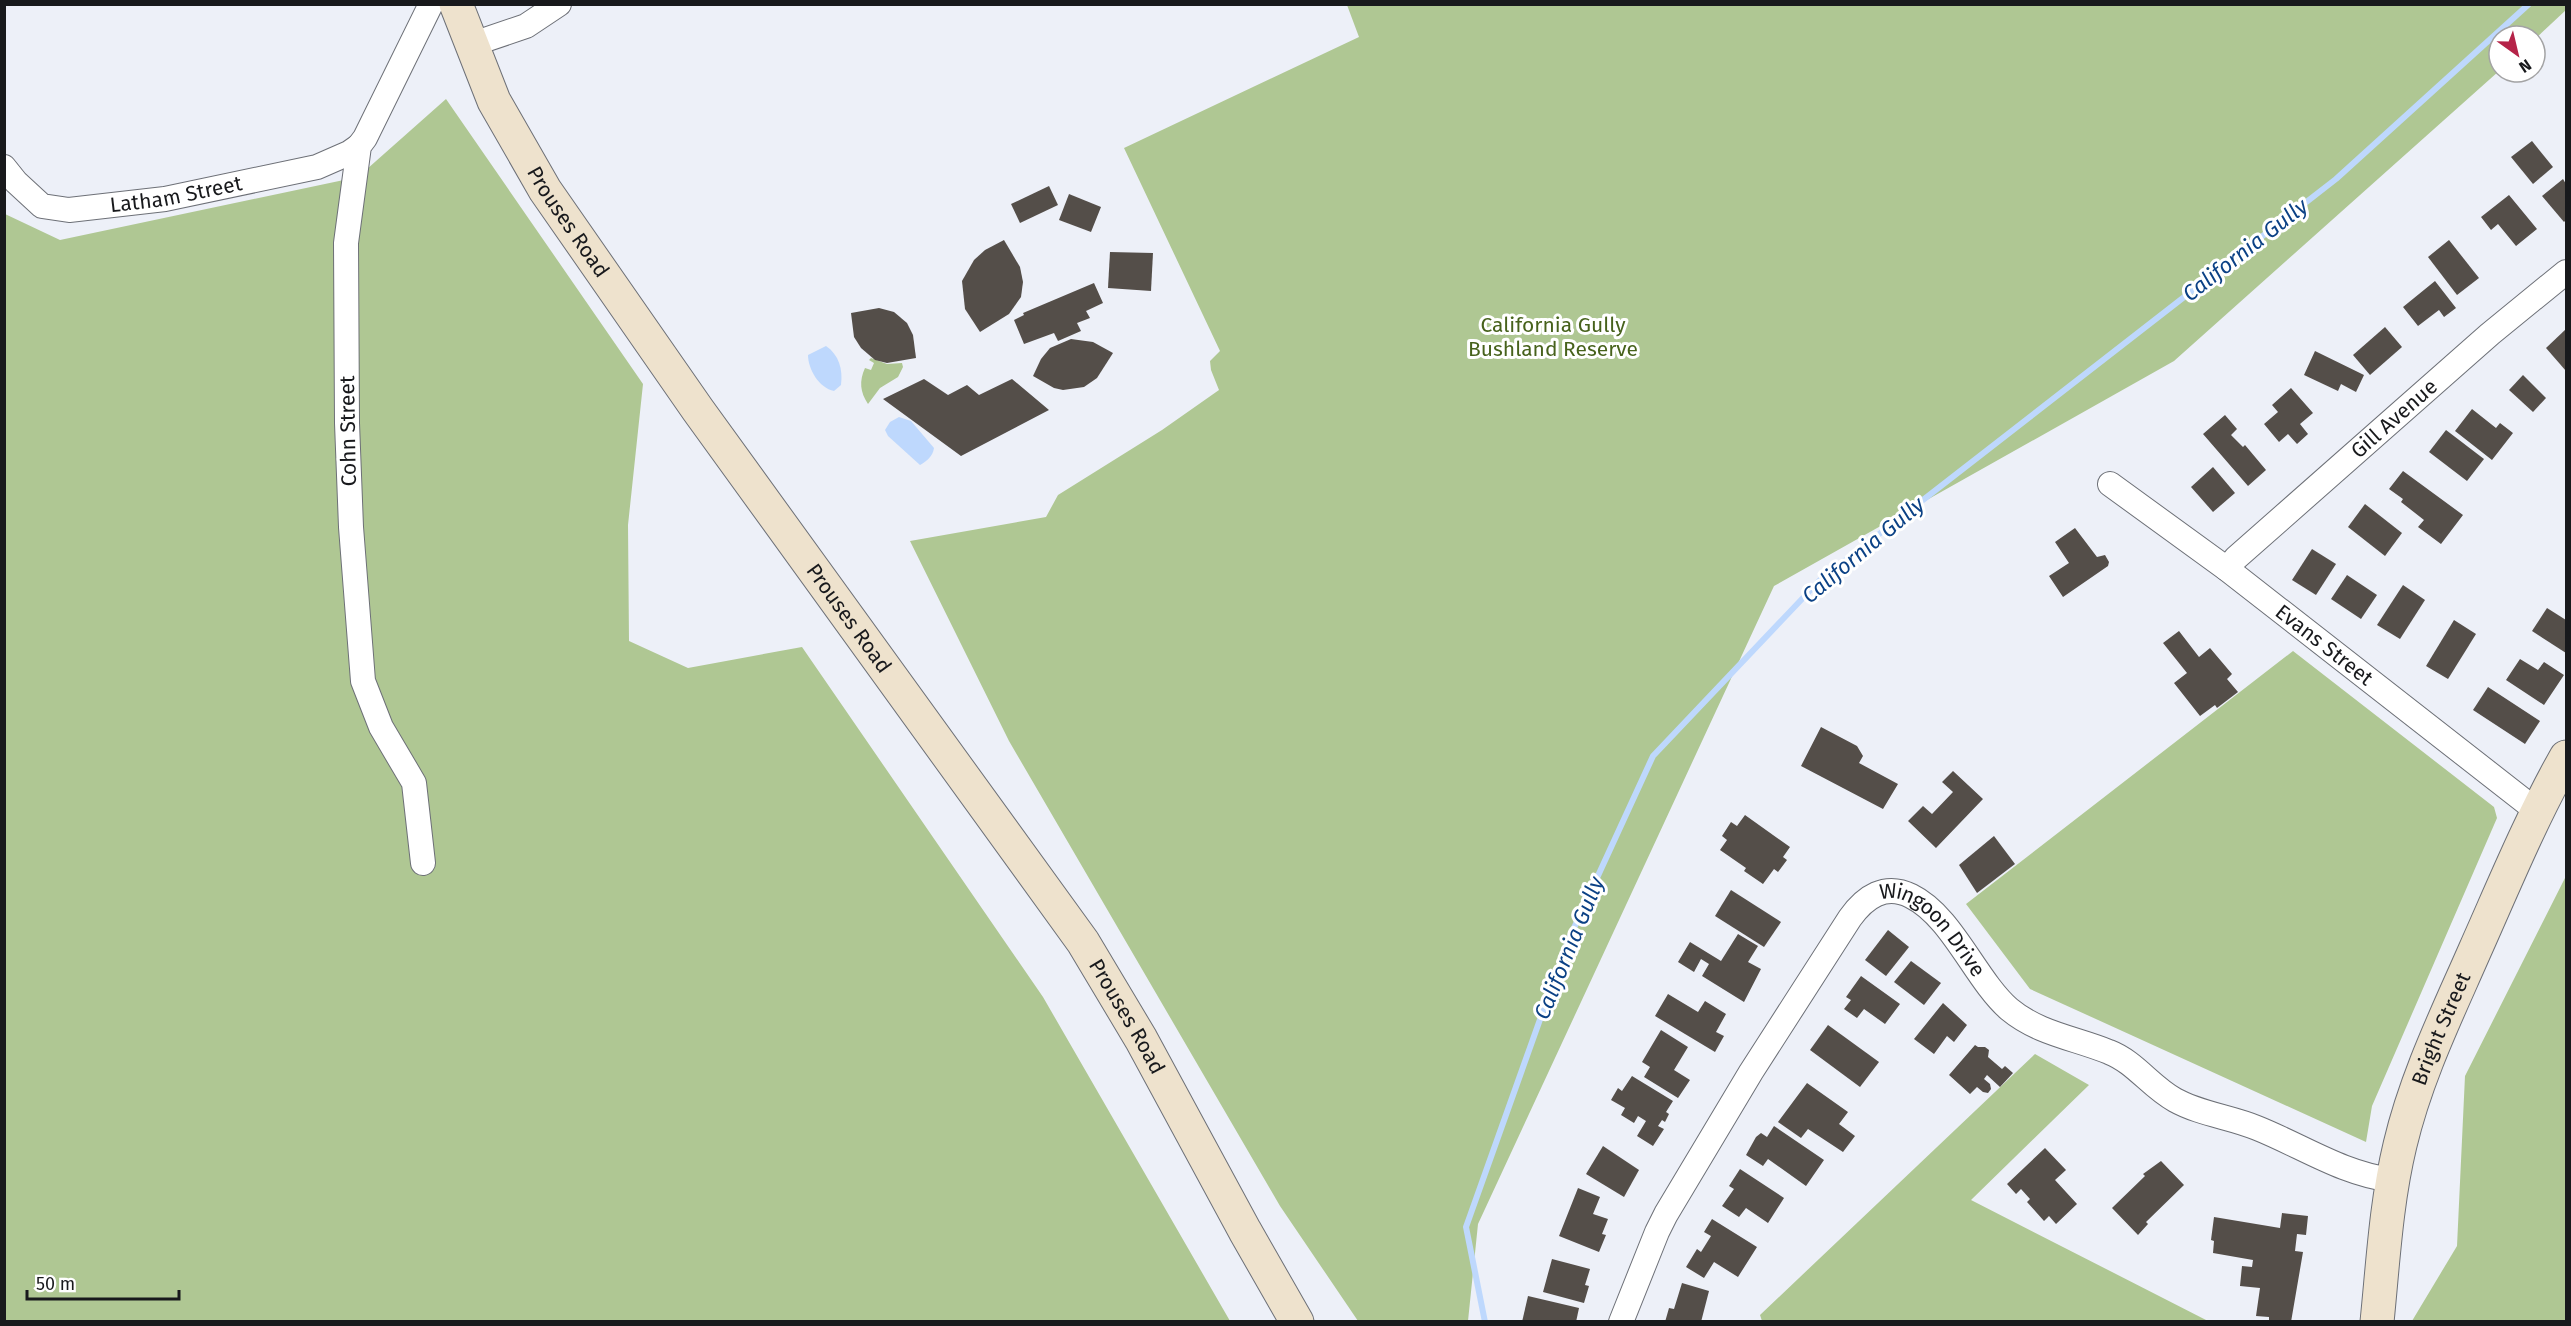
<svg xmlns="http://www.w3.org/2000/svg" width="2571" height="1326" font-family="'Fira Sans',sans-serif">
  <rect width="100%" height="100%" fill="#edf0f8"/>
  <!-- green -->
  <g fill="#afc793">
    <path d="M 1347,5 L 2566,5 L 2566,10 L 2535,39 L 2535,36 L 2499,36 L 2499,71 L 2174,361 L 1774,586 L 1478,1224 L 1468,1321 L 1358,1321 L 1280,1206 L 1009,741 L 910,541 L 1046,517 L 1058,495 L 1162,430 L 1219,390 L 1211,370 L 1210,361 L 1220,351 L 1124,148 L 1359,37 Z"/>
    <path d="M 446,99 L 643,384 L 628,525 L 629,641 L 688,668 L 802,647 L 1043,997 L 1230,1321 L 5,1322 L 5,214 L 60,240 L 358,177 Z"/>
    <path d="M 871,358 L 887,364 L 902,363 L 903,367 L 898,377 L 880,388 L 868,404 C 860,392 859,381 865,368 L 871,370 L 874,363 L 869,360 Z"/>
    <path d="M 2293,651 L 2494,807 L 2497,818 L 2372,1106 L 2366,1142 L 2030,989 L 1966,904 Z"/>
    <path d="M 2566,876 L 2566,1321 L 2412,1321 L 2457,1246 L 2465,1076 Z"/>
    <path d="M 2035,1054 L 2089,1085 L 1971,1200 L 2208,1321 L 1762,1321 L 1760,1315 Z"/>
  </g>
  <!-- water -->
  <g fill="#bed8fd">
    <path d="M 826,346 C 839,355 843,369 841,385 L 834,391 C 819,388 808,369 808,355 Z"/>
    <path d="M 899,417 L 911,421 L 934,448 C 933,456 927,461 920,465 L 888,436 L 885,430 L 890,422 Z"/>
  </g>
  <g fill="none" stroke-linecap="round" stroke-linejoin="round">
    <!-- stream -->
    <path stroke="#bed8fd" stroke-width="6" d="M 1485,1322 L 1466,1227 L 1568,941 L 1653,756 L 1820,580 L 2336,179 L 2529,4"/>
  </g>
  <!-- building -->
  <g fill="#544e49">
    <path d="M 2532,141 L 2553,167 L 2533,184 L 2511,157 Z"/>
    <path d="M 2563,179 L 2566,184 L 2566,220 L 2564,222 L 2542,196 Z"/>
    <path d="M 1049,186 L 1058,205 L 1020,223 L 1011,204 Z"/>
    <path d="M 1069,194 L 1101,207 L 1091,232 L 1059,220 Z"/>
    <path d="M 2509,195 L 2537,229 L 2516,246 L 2498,224 L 2491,230 L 2481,217 Z"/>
    <path d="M 1004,240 L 1020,267 L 1023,282 L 1021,297 L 1009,314 L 980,332 L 965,309 L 962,281 L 974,260 L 985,250 Z"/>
    <path d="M 2449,240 L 2479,278 L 2457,295 L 2428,257 Z"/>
    <path d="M 1110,252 L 1153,253 L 1151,291 L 1108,288 Z"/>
    <path d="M 2435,281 L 2456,308 L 2444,317 L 2439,310 L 2418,326 L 2403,307 Z"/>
    <path d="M 1094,283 L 1103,303 L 1086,311 L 1090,318 L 1077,323 L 1081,331 L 1058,341 L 1054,333 L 1024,344 L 1014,320 L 1024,315 L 1023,313 Z"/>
    <path d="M 879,308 L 894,312 L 907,323 L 913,335 L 916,358 L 887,363 L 875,360 L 861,348 L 854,337 L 851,313 Z"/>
    <path d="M 2385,327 L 2402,347 L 2370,375 L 2353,355 Z"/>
    <path d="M 2566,329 L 2566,371 L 2546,348 Z"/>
    <path d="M 1071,339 L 1093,342 L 1113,353 L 1097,378 L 1084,387 L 1063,390 L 1054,388 L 1033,376 L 1041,359 L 1050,348 Z"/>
    <path d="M 2315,351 L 2364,375 L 2356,392 L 2341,384 L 2338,391 L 2304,375 Z"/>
    <path d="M 2523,375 L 2546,398 L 2533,412 L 2509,390 Z"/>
    <path d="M 924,379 L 948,395 L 967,385 L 979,395 L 1012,379 L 1049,410 L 961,456 L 883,399 Z"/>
    <path d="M 2291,388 L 2313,413 L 2300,424 L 2308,434 L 2297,444 L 2288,434 L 2279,442 L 2264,424 L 2278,412 L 2272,405 Z"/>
    <path d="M 2472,409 L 2496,428 L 2500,423 L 2513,433 L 2492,460 L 2455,431 Z"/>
    <path d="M 2225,415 L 2237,429 L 2231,435 L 2243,447 L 2245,445 L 2266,470 L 2248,486 L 2203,434 Z"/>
    <path d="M 2446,430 L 2484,459 L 2467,481 L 2429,452 Z"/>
    <path d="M 2213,467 L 2235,493 L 2213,512 L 2191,487 Z"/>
    <path d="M 2403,471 L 2463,515 L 2441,544 L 2418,527 L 2424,520 L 2401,502 L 2403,499 L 2389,489 Z"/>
    <path d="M 2365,504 L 2402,533 L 2385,556 L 2348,527 Z"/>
    <path d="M 2075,528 L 2097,557 L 2105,555 L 2109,562 L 2108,566 L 2063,597 L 2049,576 L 2069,563 L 2055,542 Z"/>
    <path d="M 2312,549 L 2336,564 L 2316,595 L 2292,580 Z"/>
    <path d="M 2347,575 L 2377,595 L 2361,619 L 2331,599 Z"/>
    <path d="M 2403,585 L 2425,600 L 2400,639 L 2377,625 Z"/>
    <path d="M 2547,608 L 2566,620 L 2566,653 L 2532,631 Z"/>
    <path d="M 2454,620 L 2476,634 L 2448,679 L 2426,666 Z"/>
    <path d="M 2179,631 L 2199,657 L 2210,648 L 2232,674 L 2227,679 L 2238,692 L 2217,708 L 2215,705 L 2200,716 L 2174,683 L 2187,673 L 2163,643 Z"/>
    <path d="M 2520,659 L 2538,670 L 2544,662 L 2564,675 L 2544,705 L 2506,680 Z"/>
    <path d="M 2488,687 L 2540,721 L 2525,744 L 2473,710 Z"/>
    <path d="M 1821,727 L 1857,746 L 1863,756 L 1859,763 L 1898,784 L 1883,809 L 1801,766 Z"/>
    <path d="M 1953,771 L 1983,799 L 1936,848 L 1908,821 L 1923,806 L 1932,814 L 1953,792 L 1942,782 Z"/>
    <path d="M 1745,815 L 1790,847 L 1783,857 L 1787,860 L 1778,872 L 1774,869 L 1763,884 L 1744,871 L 1746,868 L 1720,850 L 1727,840 L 1722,836 L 1731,822 L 1737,826 Z"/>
    <path d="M 1994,836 L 2015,864 L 1977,893 L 1959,865 Z"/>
    <path d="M 1731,890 L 1781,922 L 1764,947 L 1715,916 Z"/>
    <path d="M 1888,930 L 1909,947 L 1886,976 L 1865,960 Z"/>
    <path d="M 1738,934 L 1758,946 L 1748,962 L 1761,969 L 1744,1002 L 1702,976 L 1709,964 L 1701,959 L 1694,972 L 1678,962 L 1690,942 L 1721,961 Z"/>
    <path d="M 1911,961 L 1941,983 L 1924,1005 L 1894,982 Z"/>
    <path d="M 1861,976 L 1900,1004 L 1885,1024 L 1864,1009 L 1857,1018 L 1844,1009 L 1851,1000 L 1846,997 Z"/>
    <path d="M 1668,994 L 1698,1012 L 1705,1001 L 1726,1014 L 1716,1032 L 1724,1036 L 1715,1052 L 1655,1016 Z"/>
    <path d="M 1943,1003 L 1967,1025 L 1954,1042 L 1947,1036 L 1934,1054 L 1914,1039 Z"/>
    <path d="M 1828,1025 L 1879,1062 L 1860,1087 L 1810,1050 Z"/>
    <path d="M 1661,1030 L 1688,1047 L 1674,1070 L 1690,1080 L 1678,1098 L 1644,1077 L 1650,1067 L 1642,1062 Z"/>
    <path d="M 1975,1045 L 1978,1047 L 1985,1047 L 1989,1050 L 1988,1057 L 2002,1069 L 2005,1066 L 2013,1073 L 2000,1087 L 1987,1075 L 1984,1079 L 1990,1084 L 1991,1089 L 1988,1093 L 1983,1092 L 1977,1087 L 1970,1094 L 1949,1075 Z"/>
    <path d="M 1632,1076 L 1673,1101 L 1666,1112 L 1669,1114 L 1665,1122 L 1662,1120 L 1658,1126 L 1664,1129 L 1653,1146 L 1637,1136 L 1646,1121 L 1638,1116 L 1634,1123 L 1621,1115 L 1625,1108 L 1611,1100 L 1618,1088 L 1622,1091 Z"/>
    <path d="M 1807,1083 L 1848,1112 L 1839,1124 L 1855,1136 L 1843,1152 L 1808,1129 L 1801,1138 L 1778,1122 Z"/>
    <path d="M 1774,1126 L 1824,1160 L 1806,1186 L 1768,1159 L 1763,1166 L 1746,1155 L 1756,1137 L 1761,1133 L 1767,1137 Z"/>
    <path d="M 1603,1146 L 1639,1170 L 1624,1197 L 1586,1174 Z"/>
    <path d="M 2045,1148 L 2066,1170 L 2055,1180 L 2077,1204 L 2056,1224 L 2049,1216 L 2044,1221 L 2027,1202 L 2030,1199 L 2021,1189 L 2016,1194 L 2007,1184 Z"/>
    <path d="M 2161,1161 L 2184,1185 L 2146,1222 L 2148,1224 L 2138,1235 L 2112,1208 L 2145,1176 L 2143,1174 Z"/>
    <path d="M 1740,1169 L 1784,1198 L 1768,1223 L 1746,1208 L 1739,1217 L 1722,1206 L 1734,1189 L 1729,1186 Z"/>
    <path d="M 1578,1188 L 1600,1197 L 1593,1214 L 1608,1219 L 1602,1234 L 1606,1235 L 1599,1252 L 1559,1236 Z"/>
    <path d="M 2282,1213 L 2308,1216 L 2306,1235 L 2297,1234 L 2295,1251 L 2303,1252 L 2291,1322 L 2272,1322 L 2269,1321 L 2269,1317 L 2256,1316 L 2260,1288 L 2240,1286 L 2242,1266 L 2252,1267 L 2253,1260 L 2213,1253 L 2214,1241 L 2211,1240 L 2214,1217 L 2280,1228 Z"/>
    <path d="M 1712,1219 L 1757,1247 L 1738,1277 L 1714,1262 L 1704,1278 L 1686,1267 L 1697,1249 L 1701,1252 L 1711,1236 L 1704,1232 Z"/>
    <path d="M 1552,1259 L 1590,1269 L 1585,1285 L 1589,1286 L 1584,1303 L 1543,1292 Z"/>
    <path d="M 1682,1283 L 1709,1291 L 1701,1322 L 1665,1322 L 1669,1308 L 1674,1309 Z"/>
    <path d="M 1528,1296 L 1579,1308 L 1576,1322 L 1522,1322 Z"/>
  </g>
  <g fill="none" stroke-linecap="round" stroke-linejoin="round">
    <!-- street casing -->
    <g stroke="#6d7077" stroke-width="26">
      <g id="street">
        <path d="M 470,45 L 526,26 L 559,4"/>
        <path id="s1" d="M 4,167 L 16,182 L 42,206 L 69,210 L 165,199 L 317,167 L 349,153 L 359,146"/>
        <path id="s2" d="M 2110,484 L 2227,569 L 2537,811"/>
        <path id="s3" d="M 2227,569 L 2236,558 L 2490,334 L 2566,272"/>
        <path d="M 423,863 L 414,783 L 381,727 L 363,681 L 351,527 L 347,423 L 346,243 L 359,146 L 365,138 L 431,4"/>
        <path id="s4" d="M 1621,1322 L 1657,1232 L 1666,1214 L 1751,1072 L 1850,918 C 1865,897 1885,883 1911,896 C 1952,916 1975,979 2009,1009 C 2039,1034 2075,1038 2109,1052 C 2135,1062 2151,1087 2175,1100 C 2200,1114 2231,1117 2257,1128 C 2302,1146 2343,1174 2392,1180"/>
      </g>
    </g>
    <!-- secondary casing -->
    <g stroke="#6d7077" stroke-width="35">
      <g id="secondary">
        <path id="s5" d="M 456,4 L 494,101 L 545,190 L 698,410 L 1083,942 L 1141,1039 L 1245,1231 L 1297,1322"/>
        <path id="s6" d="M 2377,1322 C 2383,1263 2386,1203 2400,1145 C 2416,1077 2447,1014 2475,950 C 2504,885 2531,819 2566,757"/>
      </g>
    </g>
    <!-- street -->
    <use href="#street" stroke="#fff" stroke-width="24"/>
    <!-- secondary -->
    <use href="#secondary" stroke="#eee2cd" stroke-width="33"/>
  </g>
  <g text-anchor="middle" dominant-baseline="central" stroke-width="6" stroke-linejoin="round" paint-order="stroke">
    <!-- street labels -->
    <g font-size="21" fill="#18191c" stroke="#fff">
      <text stroke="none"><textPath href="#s1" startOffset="190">Latham Street</textPath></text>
      <text stroke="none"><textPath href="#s5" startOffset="246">Prouses Road</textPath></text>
      <text stroke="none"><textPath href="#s3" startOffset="225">Gill Avenue</textPath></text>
      <text transform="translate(348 431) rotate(-91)">Cohn Street</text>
      <text stroke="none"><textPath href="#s5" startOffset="732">Prouses Road</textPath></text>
      <text stroke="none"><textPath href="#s2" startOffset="268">Evans Street</textPath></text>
      <text stroke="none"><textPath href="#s4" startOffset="574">Wingoon Drive</textPath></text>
      <text stroke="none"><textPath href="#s5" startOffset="1218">Prouses Road</textPath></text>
      <text stroke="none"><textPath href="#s6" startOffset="302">Bright Street</textPath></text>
    </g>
    <!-- park labels -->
    <g font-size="21" fill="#47621c" stroke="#fff">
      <text x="1553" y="325">California Gully<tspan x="1553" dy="24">Bushland Reserve</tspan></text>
    </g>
    <!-- water labels -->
    <g font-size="22" font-style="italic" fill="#0b4185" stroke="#fff">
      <text transform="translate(2245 250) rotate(-38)">California Gully</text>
      <text transform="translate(1863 550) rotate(-40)">California Gully</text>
      <text transform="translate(1569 948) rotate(-68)">California Gully</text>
    </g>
  </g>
  <!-- border -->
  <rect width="2571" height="1326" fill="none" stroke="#18191c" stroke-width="12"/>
  <!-- north arrow -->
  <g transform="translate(2517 54) rotate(146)"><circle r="28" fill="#ffffff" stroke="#a3a3a4" stroke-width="1.5"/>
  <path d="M0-4.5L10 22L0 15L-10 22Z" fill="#b52348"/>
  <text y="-9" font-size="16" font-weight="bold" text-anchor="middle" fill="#18191c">N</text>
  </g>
  <!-- scale -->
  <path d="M27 1290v9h152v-9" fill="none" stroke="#18191c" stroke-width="3"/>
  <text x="36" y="1290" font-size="18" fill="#18191c" stroke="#ffffff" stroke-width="4.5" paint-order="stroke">50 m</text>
</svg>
